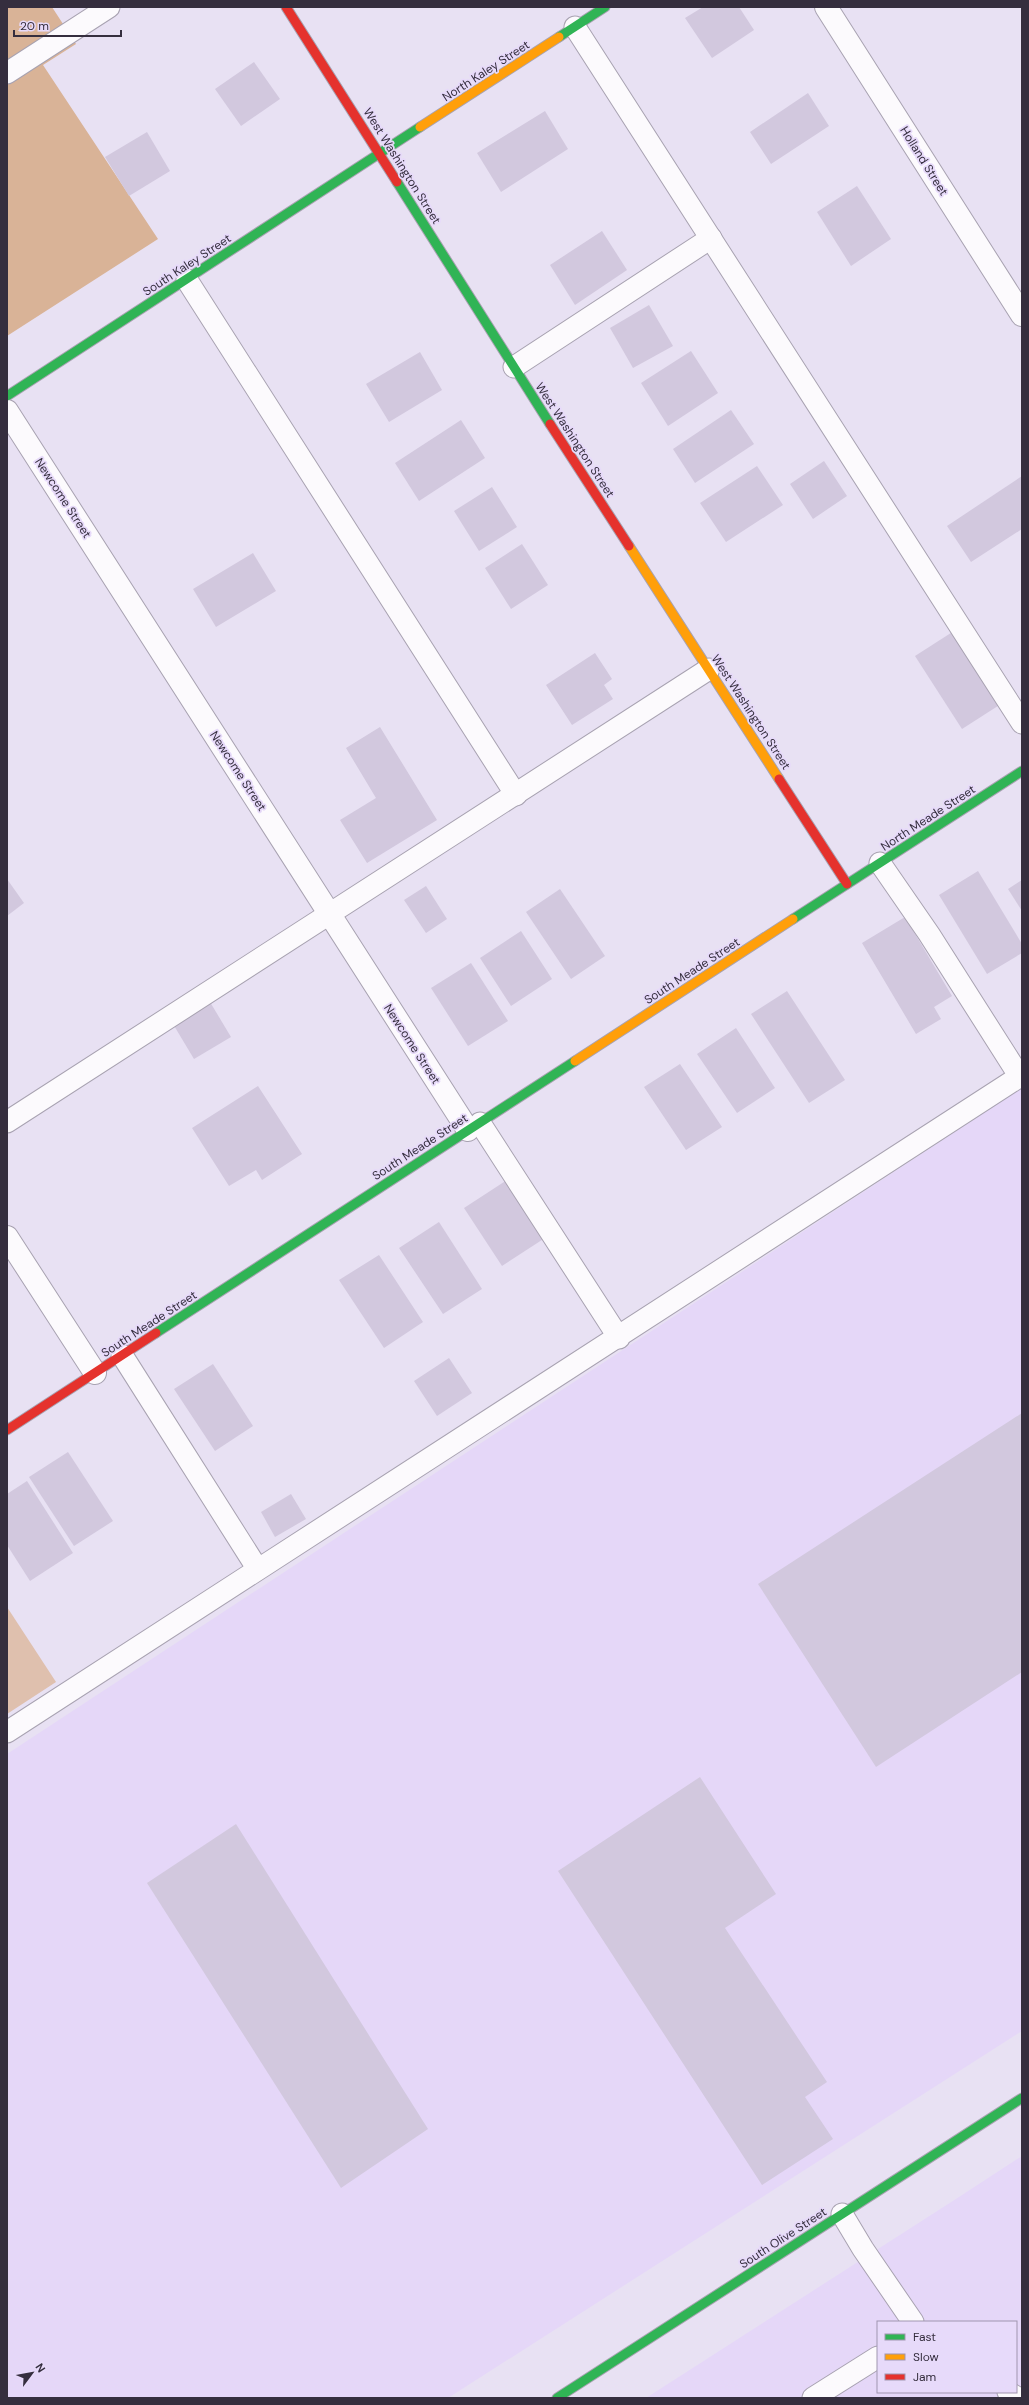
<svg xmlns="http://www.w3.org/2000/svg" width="1029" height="2405" font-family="'DM Sans',sans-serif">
  <rect width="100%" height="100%" fill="#e8e1f3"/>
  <!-- built -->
  <g fill="#e5d7f8" fill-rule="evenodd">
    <path d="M 1022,1088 L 1022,2031 L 448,2398 L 7,2398 L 7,1754 Z"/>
    <path d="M 1022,2156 L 1022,2398 L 646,2398 L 959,2197 ZM 878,2322 L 1016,2322 L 1016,2392 L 878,2392 Z"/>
  </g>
  <!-- green -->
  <path fill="#dfc0ae" d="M 7,1607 L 56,1682 L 7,1714 Z"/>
  <!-- forest -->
  <path fill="#d9b397" d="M 7,7 L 52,7 L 76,44 L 43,65 L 158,239 L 7,336 Z"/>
  <!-- building -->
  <g fill="#d2c8de">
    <path d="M 703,7 L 739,7 L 754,30 L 712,58 L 685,18 Z"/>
    <path d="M 254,62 L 280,99 L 241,126 L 215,89 Z"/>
    <path d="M 808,93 L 829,126 L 771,164 L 750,132 Z"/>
    <path d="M 545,111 L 568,149 L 501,192 L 477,153 Z"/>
    <path d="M 147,132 L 170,171 L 129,196 L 105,157 Z"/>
    <path d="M 857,186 L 891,239 L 851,266 L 817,212 Z"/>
    <path d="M 602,231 L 627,270 L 575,305 L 550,265 Z"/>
    <path d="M 649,305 L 673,346 L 633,368 L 610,328 Z"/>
    <path d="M 691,351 L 718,393 L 668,426 L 641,383 Z"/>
    <path d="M 420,352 L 442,390 L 389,422 L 366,384 Z"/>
    <path d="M 731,410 L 754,444 L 695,483 L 673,449 Z"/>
    <path d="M 461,420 L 485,458 L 419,501 L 395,463 Z"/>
    <path d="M 824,461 L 847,496 L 813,519 L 790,484 Z"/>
    <path d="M 757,466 L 783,505 L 726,542 L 700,503 Z"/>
    <path d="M 1022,476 L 1022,529 L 971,562 L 947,526 Z"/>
    <path d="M 492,487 L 517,527 L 479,551 L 454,511 Z"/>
    <path d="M 522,544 L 548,585 L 511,609 L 485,568 Z"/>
    <path d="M 253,553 L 276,591 L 216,627 L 193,589 Z"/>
    <path d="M 954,631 L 1001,704 L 962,729 L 915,656 Z"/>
    <path d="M 595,653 L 612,679 L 604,685 L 613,699 L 572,725 L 546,685 Z"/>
    <path d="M 380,727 L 437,820 L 367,863 L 340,820 L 376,798 L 346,748 Z"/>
    <path d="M 978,871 L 1022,944 L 1022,953 L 987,974 L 939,895 Z"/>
    <path d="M 7,879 L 24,903 L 7,916 Z"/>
    <path d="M 1022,880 L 1022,911 L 1008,889 Z"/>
    <path d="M 426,886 L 447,919 L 426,933 L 404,900 Z"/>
    <path d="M 560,889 L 605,956 L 571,979 L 526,912 Z"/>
    <path d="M 905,917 L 952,996 L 934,1007 L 941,1019 L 916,1034 L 862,943 Z"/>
    <path d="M 521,931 L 552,979 L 511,1006 L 480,958 Z"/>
    <path d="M 471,963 L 508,1021 L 468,1046 L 431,988 Z"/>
    <path d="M 787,991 L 845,1080 L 809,1103 L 751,1014 Z"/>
    <path d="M 210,1002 L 231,1037 L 194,1059 L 173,1024 Z"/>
    <path d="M 736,1028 L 775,1088 L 737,1113 L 697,1054 Z"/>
    <path d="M 680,1064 L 722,1127 L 686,1150 L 644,1087 Z"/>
    <path d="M 258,1086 L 302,1154 L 262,1180 L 256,1170 L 229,1186 L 192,1128 Z"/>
    <path d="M 507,1180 L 545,1238 L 502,1266 L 464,1208 Z"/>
    <path d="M 439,1222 L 482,1289 L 443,1314 L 399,1248 Z"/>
    <path d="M 379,1255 L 423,1322 L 384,1348 L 339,1280 Z"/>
    <path d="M 449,1358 L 472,1393 L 437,1416 L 414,1381 Z"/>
    <path d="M 213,1364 L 253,1426 L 215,1451 L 174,1389 Z"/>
    <path d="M 1022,1413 L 1022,1672 L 876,1767 L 758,1584 Z"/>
    <path d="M 68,1452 L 113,1521 L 74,1546 L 29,1477 Z"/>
    <path d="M 27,1481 L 73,1553 L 30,1581 L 7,1545 L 7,1494 Z"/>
    <path d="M 291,1494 L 306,1519 L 275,1537 L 261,1512 Z"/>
    <path d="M 700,1777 L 776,1894 L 725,1928 L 827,2082 L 805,2097 L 833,2139 L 762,2185 L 558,1871 Z"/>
    <path d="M 236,1824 L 428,2129 L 341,2188 L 147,1883 Z"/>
  </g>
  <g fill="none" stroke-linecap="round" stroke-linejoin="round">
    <!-- lane casing -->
    <g stroke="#a8a2b1" stroke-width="23">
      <g id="lane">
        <path d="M 575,27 L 1022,723"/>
        <path d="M 7,73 L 109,7"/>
        <path d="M 187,280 L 516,795"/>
        <path d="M 514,367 L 711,238"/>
        <path d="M 880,863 L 929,934 L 1020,1077"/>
        <path d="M 7,1122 L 709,669"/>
        <path d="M 480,1123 L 619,1338"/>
        <path d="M 122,1355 L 257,1568"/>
        <path d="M 7,1732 C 344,1511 685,1296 1022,1075"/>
        <path d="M 842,2214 L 863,2249 L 913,2322"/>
        <path d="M 1008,2392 L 1018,2398"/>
        <path d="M 813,2398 L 878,2357"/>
      </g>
    </g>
    <!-- street casing -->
    <g stroke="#a8a2b1" stroke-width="24">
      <g id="street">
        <path d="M 826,7 L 1022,315"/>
        <path d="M 7,411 L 468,1130"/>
        <path d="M 7,1237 L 95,1373"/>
      </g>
    </g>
    <!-- fast casing -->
    <g stroke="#a8a2b1" stroke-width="11">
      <g id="fast">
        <path d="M 559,37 L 605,7"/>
        <path d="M 397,182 L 550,424"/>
        <path d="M 7,396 L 420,127"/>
        <path d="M 793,919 L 1022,771"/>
        <path d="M 156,1333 L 575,1061"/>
        <path d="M 557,2398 L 1022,2098"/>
      </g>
    </g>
    <!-- slow casing -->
    <g stroke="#a8a2b1" stroke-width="11">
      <g id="slow">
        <path d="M 420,127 L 559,37"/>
        <path d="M 629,546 L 779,779"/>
        <path d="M 575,1061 L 793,919"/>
      </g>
    </g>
    <!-- jam casing -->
    <g stroke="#a8a2b1" stroke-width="11">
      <g id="jam">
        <path d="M 286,7 L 397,182"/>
        <path d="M 550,424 L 629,546"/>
        <path d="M 779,779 L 847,884"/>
        <path d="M 7,1430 L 156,1333"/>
      </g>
    </g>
    <!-- lane -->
    <use href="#lane" stroke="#fcfafd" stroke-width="21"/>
    <!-- street -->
    <use href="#street" stroke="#fcfafd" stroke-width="22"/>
    <!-- fast -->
    <use href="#fast" stroke="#30b455" stroke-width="9"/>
    <!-- slow -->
    <use href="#slow" stroke="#ff9f0a" stroke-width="9"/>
    <!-- jam -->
    <use href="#jam" stroke="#e5322d" stroke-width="9"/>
  </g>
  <g text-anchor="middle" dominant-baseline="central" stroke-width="3.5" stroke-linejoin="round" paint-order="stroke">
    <!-- street labels -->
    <g font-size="12" fill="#352e3e" stroke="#e7dafa">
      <text transform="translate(486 71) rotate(-33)">North Kaley Street</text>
      <text transform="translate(924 161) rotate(58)">Holland Street</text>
      <text transform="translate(402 166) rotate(58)">West Washington Street</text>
      <text transform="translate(187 265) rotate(-33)">South Kaley Street</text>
      <text transform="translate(575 440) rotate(57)">West Washington Street</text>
      <text transform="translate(63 498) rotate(57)">Newcome Street</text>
      <text transform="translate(751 712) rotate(57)">West Washington Street</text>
      <text transform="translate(238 771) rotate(57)">Newcome Street</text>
      <text transform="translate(928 818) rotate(-33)">North Meade Street</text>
      <text transform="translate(692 971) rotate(-33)">South Meade Street</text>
      <text transform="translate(412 1044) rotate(57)">Newcome Street</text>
      <text transform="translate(420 1147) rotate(-33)">South Meade Street</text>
      <text transform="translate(149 1324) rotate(-33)">South Meade Street</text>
      <text transform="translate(783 2238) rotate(-33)">South Olive Street</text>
    </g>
  </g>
  <!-- border -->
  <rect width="1029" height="2405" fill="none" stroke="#352e3e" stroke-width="16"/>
  <!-- legend -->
  <rect x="877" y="2321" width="140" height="72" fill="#e7dafa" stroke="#a095af"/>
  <rect x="885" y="2334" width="20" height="6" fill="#30b455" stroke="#a095af"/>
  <text x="913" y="2341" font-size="12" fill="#352e3e">Fast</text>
  <rect x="885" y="2354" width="20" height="6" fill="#ff9f0a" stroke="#a095af"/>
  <text x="913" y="2361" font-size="12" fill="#352e3e">Slow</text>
  <rect x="885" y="2374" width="20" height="6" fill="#e5322d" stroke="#a095af"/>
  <text x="913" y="2381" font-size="12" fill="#352e3e">Jam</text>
  <!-- north arrow -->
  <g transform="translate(32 2373) rotate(58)" stroke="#e7dafa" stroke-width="3" paint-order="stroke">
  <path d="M0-3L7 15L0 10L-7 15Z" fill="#352e3e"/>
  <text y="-6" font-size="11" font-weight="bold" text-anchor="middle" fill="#352e3e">N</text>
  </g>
  <!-- scale -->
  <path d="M14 30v6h107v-6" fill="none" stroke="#352e3e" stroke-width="2"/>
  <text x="20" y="30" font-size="12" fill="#352e3e" stroke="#e7dafa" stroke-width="3" paint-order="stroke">20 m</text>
</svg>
